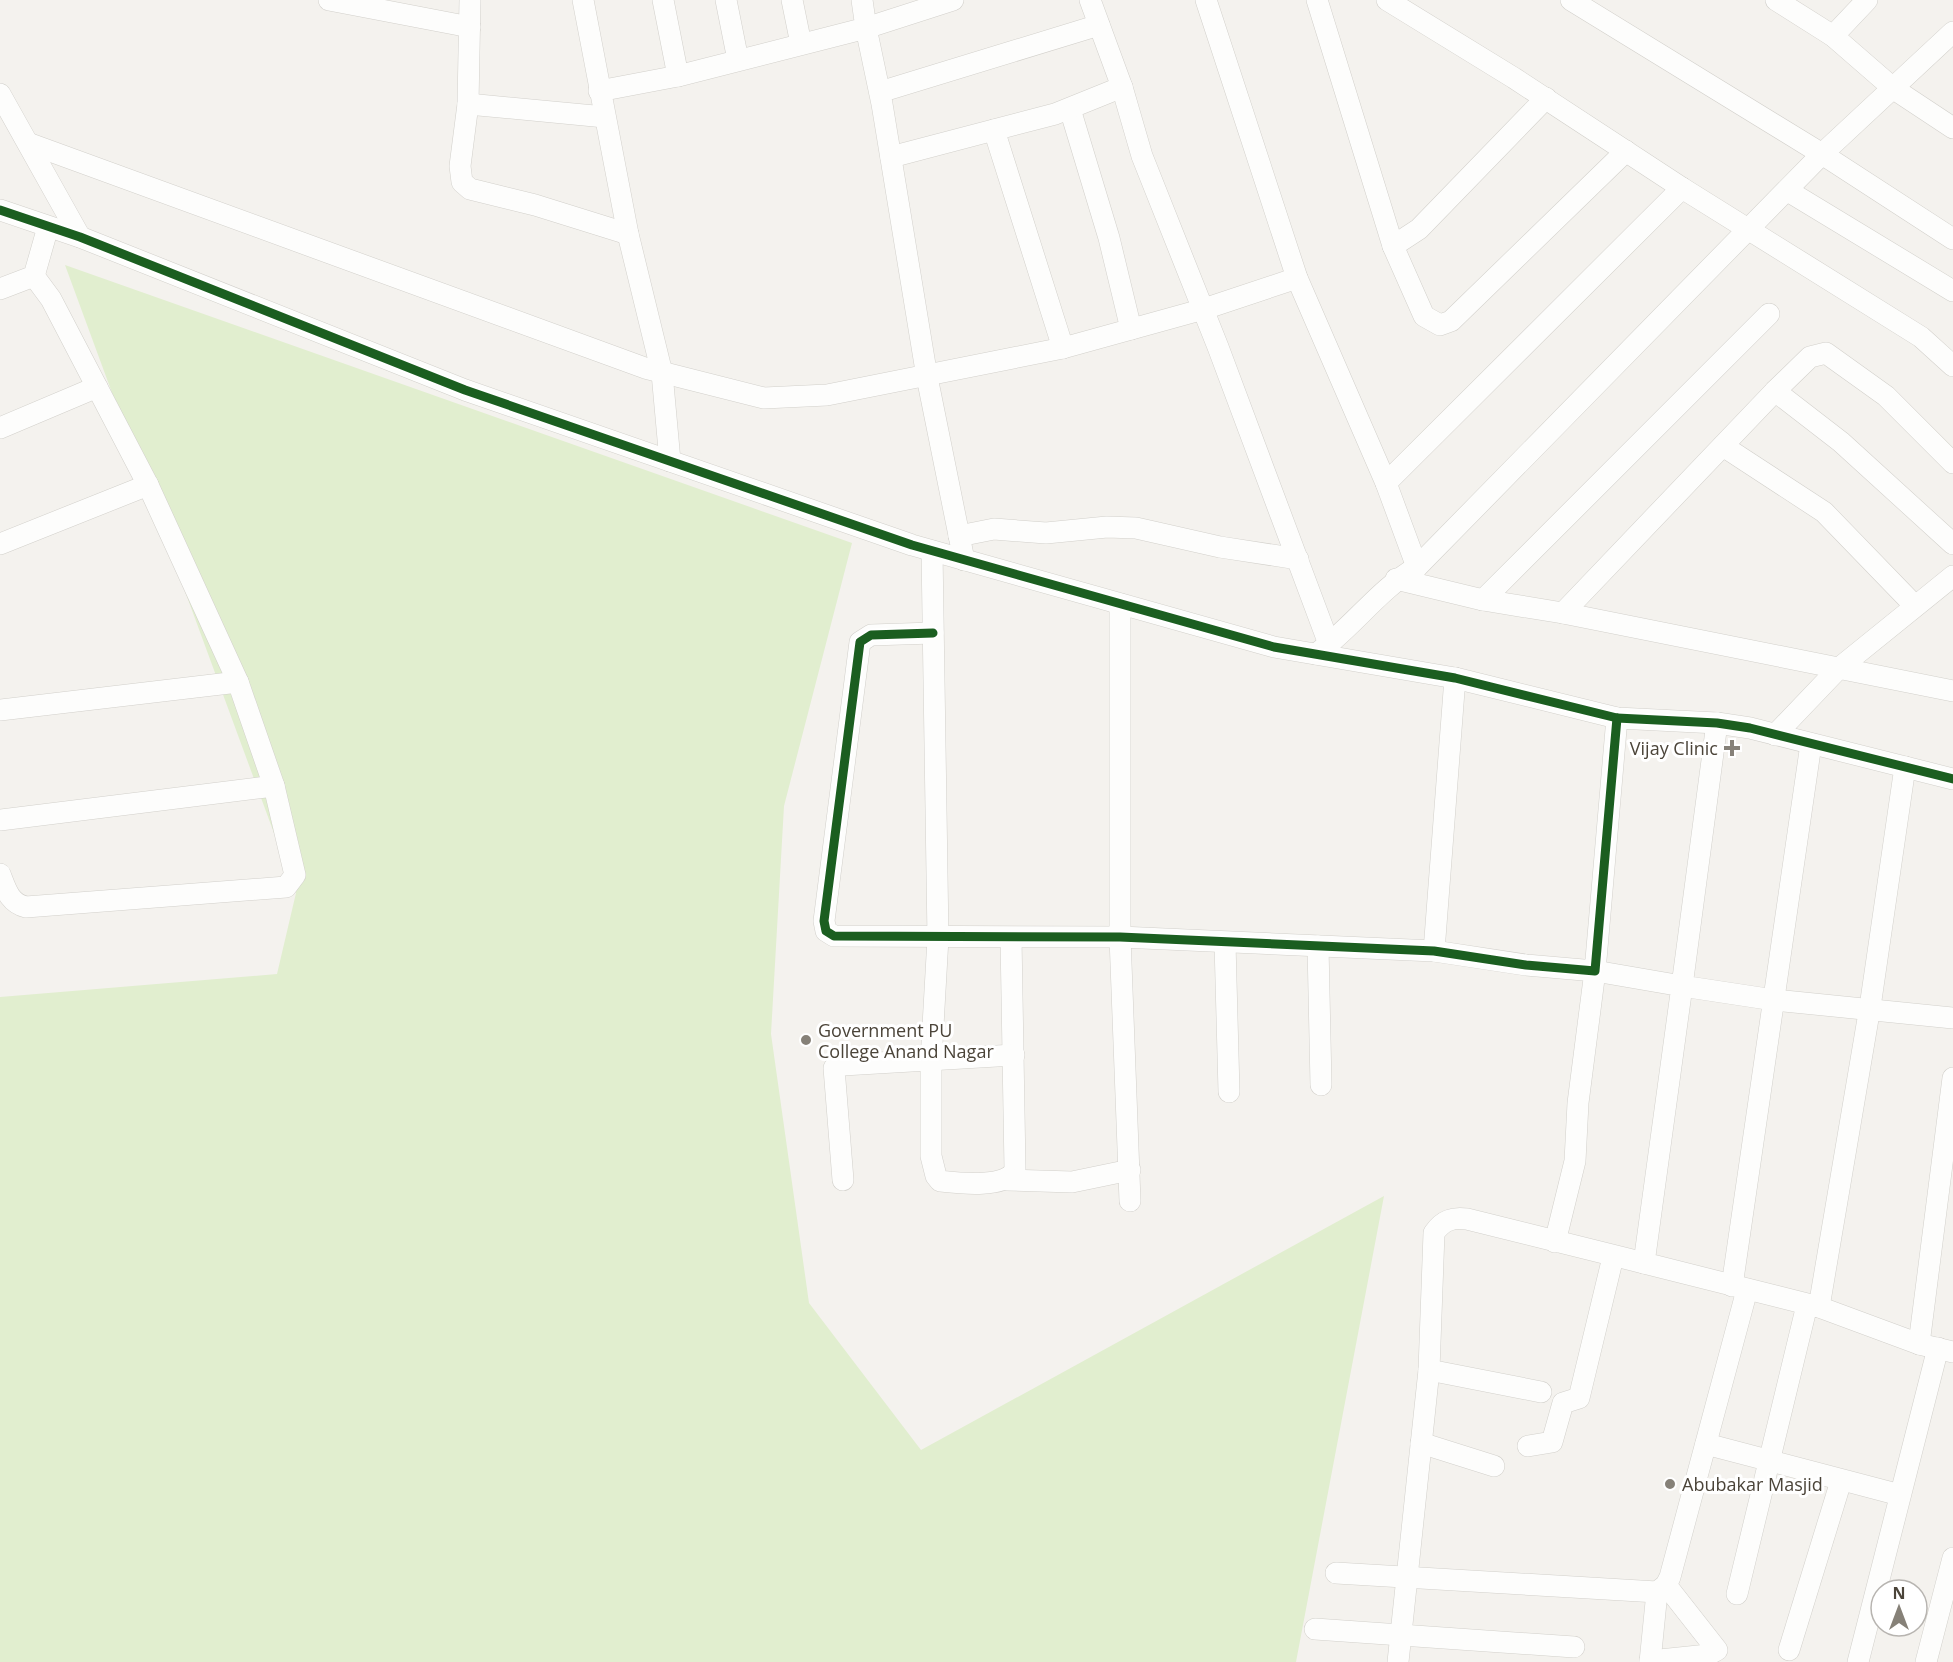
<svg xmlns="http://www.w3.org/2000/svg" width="1953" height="1662" font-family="'Open Sans',sans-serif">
  <rect width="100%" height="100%" fill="#f4f2ee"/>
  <!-- green -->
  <path fill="#e1eecf" d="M 65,265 L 852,543 L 784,806 L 771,1034 L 809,1303 L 921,1450 L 1384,1196 L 1296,1662 L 0,1662 L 0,997 L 277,974 L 296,893 Z"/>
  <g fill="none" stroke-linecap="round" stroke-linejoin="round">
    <!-- minor casing -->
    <g stroke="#d2d0cb" stroke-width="22">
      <g id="minor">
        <path d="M 329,0 L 470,27"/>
        <path d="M 470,0 L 468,104 L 460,166 L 462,182 L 470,189 L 535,205 L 628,234"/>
        <path d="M 583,0 L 628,234 L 662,373 L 670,461"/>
        <path d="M 663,0 L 678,76"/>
        <path d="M 726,0 L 738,60"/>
        <path d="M 792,0 L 801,44"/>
        <path d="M 953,0 L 866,28 L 882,104 L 927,377 L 964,560"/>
        <path d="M 1090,0 L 1122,87 L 1142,156 L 1218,347 L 1329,644"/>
        <path d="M 1206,0 L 1297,278 L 1386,483 L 1417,567"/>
        <path d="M 1317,0 L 1393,246 L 1424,316 L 1440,325 L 1451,321 L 1626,151"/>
        <path d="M 1387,0 L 1514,78 L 1682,188 L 1921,337 L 1953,366"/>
        <path d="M 1571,0 L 1822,154 L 1953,239"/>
        <path d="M 1776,0 L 1833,36 L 1894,89 L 1953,128"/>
        <path d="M 1833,36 L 1867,0"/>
        <path d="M 599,91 L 678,76 L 866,28 L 862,0"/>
        <path d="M 880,92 L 1099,25"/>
        <path d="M 0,94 L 80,237"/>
        <path d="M 468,104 L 605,117"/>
        <path d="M 1070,109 L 1109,238 L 1131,329"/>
        <path d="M 994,130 L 1063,348"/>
        <path d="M 28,143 L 645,368 L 764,398 L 827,395 L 1063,348 L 1204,309 L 1297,278"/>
        <path d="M 891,157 L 1055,114 L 1122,87"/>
        <path d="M 1788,191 L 1953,291"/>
        <path d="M 0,210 L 80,237 L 465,390 L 912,545 L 1274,647 L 1455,678 L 1617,718 L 1717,723 L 1750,728 L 1953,779"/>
        <path d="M 1393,246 L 1419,229 L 1546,98"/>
        <path d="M 0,289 L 34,276 L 48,227"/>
        <path d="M 1775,391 L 1841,442 L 1953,544"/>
        <path d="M 0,428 L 97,387"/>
        <path d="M 1723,446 L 1824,512 L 1914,605"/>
        <path d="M 1386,483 L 1682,188"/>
        <path d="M 959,536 L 994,529 L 1046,533 L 1107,527 L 1136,528 L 1220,547 L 1298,559"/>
        <path d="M 0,544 L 148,485"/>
        <path d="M 932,551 L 938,938 L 931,1061 L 931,1156 L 936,1176 L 940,1181 C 958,1183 1009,1189 1015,1169 L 1011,938"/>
        <path d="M 1396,579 L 1483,600 L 1563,613 L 1953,691"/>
        <path d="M 1483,600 L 1769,314"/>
        <path d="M 1120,604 L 1120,937 L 1130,1201"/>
        <path d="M 1563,613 L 1775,391 L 1810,357 L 1826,353 L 1886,396 L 1953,463"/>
        <path d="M 933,633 L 871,635 L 860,642 L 824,921 L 826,931 L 834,936 L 1120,937 L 1434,951 L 1526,965 L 1595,971 L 1617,718"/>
        <path d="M 1316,654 C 1352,628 1379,589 1417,567 L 1822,154 L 1953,32"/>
        <path d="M 0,710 L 238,682"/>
        <path d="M 1717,723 L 1682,986 L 1774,1000 L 1953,1018"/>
        <path d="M 1775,735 L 1838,669 L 1953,576"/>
        <path d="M 0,820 L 274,786"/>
        <path d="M 0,874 C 6,889 9,903 26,907 L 286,887 L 295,875 L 274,786 L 238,682 L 148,485 L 51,299 L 34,276"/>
        <path d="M 1225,943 L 1229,1092"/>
        <path d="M 1318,946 L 1321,1085"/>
        <path d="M 1434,951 L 1455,678"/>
        <path d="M 843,1180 L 834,1068 L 843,1065 L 1014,1055"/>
        <path d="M 1007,1180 L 1072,1182 L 1130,1170"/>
        <path d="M 1555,1242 L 1575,1161 L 1578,1103 L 1595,971 L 1682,986 L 1644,1263 L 1819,1307 L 1919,1344 L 1953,1352"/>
        <path d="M 1732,1286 L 1811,744"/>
        <path d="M 1819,1307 L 1870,1007 L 1905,767"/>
        <path d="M 1919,1344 L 1953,1078"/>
        <path d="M 1429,1370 L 1541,1392"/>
        <path d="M 1421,1443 L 1494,1466"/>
        <path d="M 1706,1444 L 1900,1495"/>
        <path d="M 1528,1446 L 1552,1442 L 1563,1403 L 1579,1398 L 1613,1257"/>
        <path d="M 1336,1573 L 1657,1592 L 1666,1585 L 1670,1577 L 1747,1290"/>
        <path d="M 1737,1594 L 1807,1305"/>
        <path d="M 1315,1629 L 1574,1647"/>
        <path d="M 1789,1650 L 1841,1481"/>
        <path d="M 1650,1661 L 1708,1655 L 1717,1650 L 1666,1585"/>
        <path d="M 1398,1662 L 1429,1370 L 1434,1233 C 1443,1220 1453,1217 1467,1219 L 1644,1263"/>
        <path d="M 1650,1662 L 1657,1592"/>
        <path d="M 1858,1662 L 1938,1348"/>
        <path d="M 1926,1662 L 1953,1558"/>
      </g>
    </g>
    <!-- minor -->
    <use href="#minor" stroke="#fdfdfc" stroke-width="21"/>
    <!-- cycleway casing -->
    <g stroke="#fff" stroke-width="13">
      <g id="cycleway">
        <path d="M 0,210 L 80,237 L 465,390 L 912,545 L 1274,647 L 1455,678 L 1617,718 L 1717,723 L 1750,728 L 1953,779"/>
        <path d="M 933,633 L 871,635 L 860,642 L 824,921 L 826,931 L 834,936 L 1120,937 L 1434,951 L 1526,965 L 1595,971 L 1617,718"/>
      </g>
    </g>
    <!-- cycleway -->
    <use href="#cycleway" stroke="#1b5e20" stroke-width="9"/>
  </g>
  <!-- markers -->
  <g fill="#868178" stroke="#fff" stroke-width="2">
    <path d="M1729 739h6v6h6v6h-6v6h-6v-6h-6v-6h6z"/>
    <circle cx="806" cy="1040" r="6"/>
    <circle cx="1670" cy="1484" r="6"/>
  </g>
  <g text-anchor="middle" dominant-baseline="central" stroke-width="6" stroke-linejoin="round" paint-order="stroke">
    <!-- poi labels -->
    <g font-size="18" fill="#4b4439" stroke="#fff" text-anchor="start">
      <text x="1718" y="748" text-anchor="end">Vijay Clinic</text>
      <text x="818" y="1030">Government PU<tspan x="818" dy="21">College Anand Nagar</tspan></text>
      <text x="1682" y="1484">Abubakar Masjid</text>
    </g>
  </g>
  <!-- north arrow -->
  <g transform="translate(1899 1608)"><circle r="28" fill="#ffffff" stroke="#b7b4b0" stroke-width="1.5"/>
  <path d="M0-4.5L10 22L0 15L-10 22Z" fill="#868178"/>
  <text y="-9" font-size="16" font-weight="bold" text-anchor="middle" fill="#4b4439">N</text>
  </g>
</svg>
